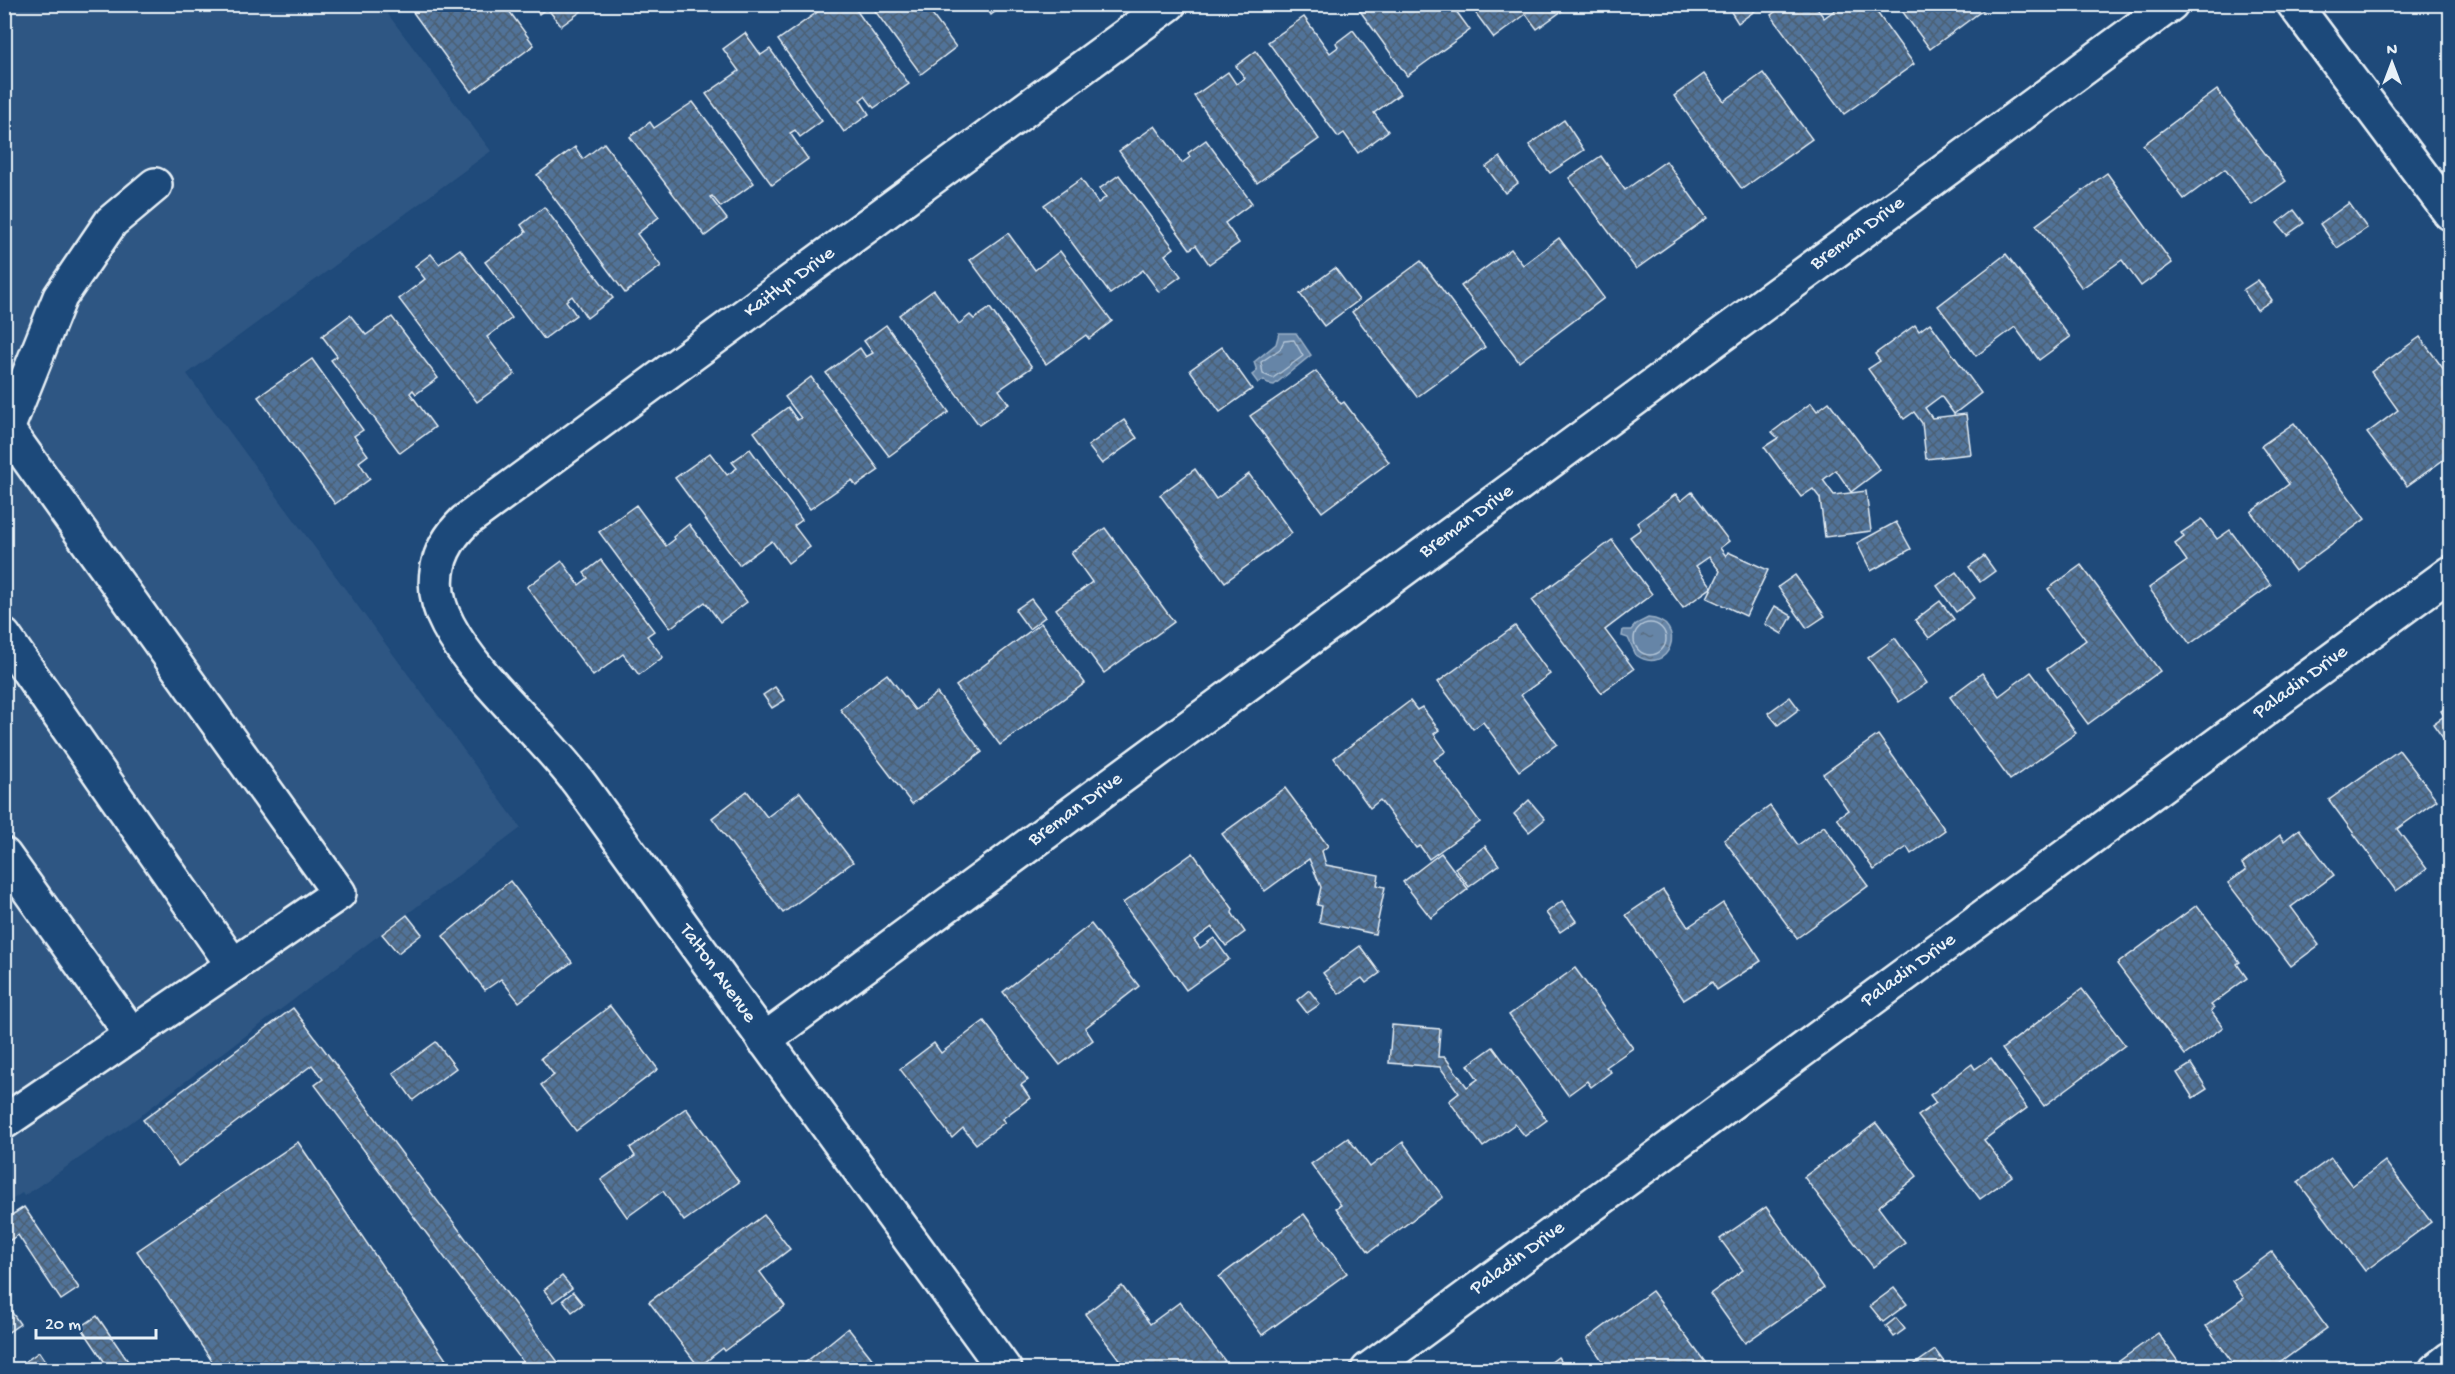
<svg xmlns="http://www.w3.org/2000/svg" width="2455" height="1374" font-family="'Gochi Hand',sans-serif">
  <defs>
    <pattern id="water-ripples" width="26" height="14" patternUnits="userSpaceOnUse" patternTransform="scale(1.5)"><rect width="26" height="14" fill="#6685a7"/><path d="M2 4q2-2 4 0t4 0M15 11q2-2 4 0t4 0" fill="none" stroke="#596d82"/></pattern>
    <pattern id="building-cross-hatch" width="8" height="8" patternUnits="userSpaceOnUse" patternTransform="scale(1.5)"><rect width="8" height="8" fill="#517399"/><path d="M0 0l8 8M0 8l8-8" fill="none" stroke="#4c5e72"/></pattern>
  </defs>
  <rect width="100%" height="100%" fill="#1f4a7a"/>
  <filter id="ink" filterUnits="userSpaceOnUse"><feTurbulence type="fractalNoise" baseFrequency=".0167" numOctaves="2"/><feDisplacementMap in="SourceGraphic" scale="12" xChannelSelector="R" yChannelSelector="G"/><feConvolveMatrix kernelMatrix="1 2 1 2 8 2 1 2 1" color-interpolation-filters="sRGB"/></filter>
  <g filter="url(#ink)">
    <!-- built -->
    <path fill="#2e5683" d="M 5,5 L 381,5 L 491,151 L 187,374 L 521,828 L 129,1124 L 24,1196 L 22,1193 L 5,1204 Z"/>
    <!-- water -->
    <g fill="url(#water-ripples)" stroke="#9ab0c7" stroke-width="1.5">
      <path d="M 1279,333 L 1296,333 L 1311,355 L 1274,385 L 1268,384 L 1264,380 L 1258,383 L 1252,375 L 1257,371 L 1254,362 L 1276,344 Z"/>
      <path d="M 1648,618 C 1690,621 1669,678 1636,655 L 1628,638 L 1622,636 L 1623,630 L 1631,630 L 1636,624 Z"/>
    </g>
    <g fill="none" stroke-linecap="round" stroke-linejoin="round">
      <!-- shore -->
      <g stroke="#b4c6d8" stroke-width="1.5">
        <path d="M 1294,340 L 1303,356 L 1273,378 L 1263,374 L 1261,362 L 1280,349 L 1284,341 Z"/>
        <circle cx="1650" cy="639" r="16"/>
      </g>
    </g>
    <!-- building -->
    <g fill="url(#building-cross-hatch)" stroke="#e8f1f8" stroke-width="1.5">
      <path d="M 407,4 L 504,4 L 534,45 L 471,92 Z"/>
      <path d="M 532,4 L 585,4 L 587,7 L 561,26 L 547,8 L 539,14 Z"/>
      <path d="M 829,4 L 852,4 L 909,84 L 874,108 L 865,96 L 860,100 L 869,114 L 844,132 L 778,40 Z"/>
      <path d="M 870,4 L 939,4 L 927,8 L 956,47 L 921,74 Z"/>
      <path d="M 984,4 L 1005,4 L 991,15 Z"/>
      <path d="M 1355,4 L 1451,4 L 1470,30 L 1407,76 Z"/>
      <path d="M 1469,4 L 1564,4 L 1566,8 L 1537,29 L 1526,14 L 1494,38 Z"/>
      <path d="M 1726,4 L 1752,4 L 1756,10 L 1738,23 Z"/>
      <path d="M 1786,4 L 1814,4 L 1824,18 L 1843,4 L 1871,4 L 1914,64 L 1844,114 L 1771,15 Z"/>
      <path d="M 1897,4 L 1991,4 L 1930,49 Z"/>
      <path d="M 1304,17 L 1330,53 L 1338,47 L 1336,43 L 1353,30 L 1400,94 L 1374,113 L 1388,131 L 1358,153 L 1344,133 L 1338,137 L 1268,42 Z"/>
      <path d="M 745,33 L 761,55 L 770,49 L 822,121 L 800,137 L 795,130 L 790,133 L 808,159 L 772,185 L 706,94 L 739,71 L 723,49 Z"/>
      <path d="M 1256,51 L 1319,139 L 1257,183 L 1194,96 L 1228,72 L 1236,84 L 1245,78 L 1236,66 Z"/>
      <path d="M 1763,73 L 1812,139 L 1742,189 L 1674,96 L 1704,74 L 1724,101 Z"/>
      <path d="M 2217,90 L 2286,181 L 2252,205 L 2225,169 L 2184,199 L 2143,145 Z"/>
      <path d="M 693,102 L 754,183 L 721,207 L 712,196 L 710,197 L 727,219 L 705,236 L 630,137 L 650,122 L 654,128 Z"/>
      <path d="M 1564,120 L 1584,150 L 1550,173 L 1529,145 Z"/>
      <path d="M 1155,126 L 1182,163 L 1190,157 L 1188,153 L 1206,140 L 1252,203 L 1225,223 L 1239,243 L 1209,264 L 1196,245 L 1190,249 L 1119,151 Z"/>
      <path d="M 604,143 L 659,217 L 637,234 L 661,266 L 625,293 L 537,175 L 575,147 L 583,159 Z"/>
      <path d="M 1601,156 L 1625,190 L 1666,161 L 1707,218 L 1636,269 L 1569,178 Z"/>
      <path d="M 1500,157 L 1518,183 L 1505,193 L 1486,167 Z"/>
      <path d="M 2107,173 L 2172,263 L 2141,286 L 2122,260 L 2082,288 L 2036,225 Z"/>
      <path d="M 1119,175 L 1174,248 L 1165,255 L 1181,276 L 1159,292 L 1143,270 L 1110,294 L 1044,205 L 1081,179 L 1098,203 L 1106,197 L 1099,189 Z"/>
      <path d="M 2349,203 L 2367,228 L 2337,248 L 2320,224 Z"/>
      <path d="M 544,207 L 613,298 L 587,318 L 572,296 L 566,301 L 576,315 L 544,339 L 485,262 L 526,232 L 521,225 Z"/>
      <path d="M 2294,210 L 2304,223 L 2287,235 L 2277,223 Z"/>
      <path d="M 1008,233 L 1035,270 L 1060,251 L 1112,321 L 1089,339 L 1086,335 L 1046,364 L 970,260 Z"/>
      <path d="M 1559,238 L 1604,298 L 1519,362 L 1461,286 L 1511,249 L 1523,265 Z"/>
      <path d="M 460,249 L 512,318 L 487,337 L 515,374 L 477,402 L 399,299 L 425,279 L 415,266 L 431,254 L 439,264 Z"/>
      <path d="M 2006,254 L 2070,337 L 2039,360 L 2015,327 L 1976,356 L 1938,306 Z"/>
      <path d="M 1421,261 L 1485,347 L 1417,397 L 1352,312 Z"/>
      <path d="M 1335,268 L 1359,300 L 1324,326 L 1300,294 Z"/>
      <path d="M 2258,280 L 2272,300 L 2257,310 L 2243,290 Z"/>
      <path d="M 934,290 L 959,324 L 970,315 L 974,319 L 990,308 L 1032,367 L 999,390 L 1009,404 L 979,425 L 899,315 Z"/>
      <path d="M 350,315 L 366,335 L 392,317 L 438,378 L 416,394 L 413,390 L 410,393 L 435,427 L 400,453 L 331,360 L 337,356 L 322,336 Z"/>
      <path d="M 1930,323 L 1981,393 L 1954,414 L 1941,396 L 1925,408 L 1932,418 L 1966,414 L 1971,454 L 1926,459 L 1922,423 L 1914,412 L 1904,419 L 1868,369 L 1880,361 L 1875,354 L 1915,325 L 1919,331 Z"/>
      <path d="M 886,325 L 949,412 L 889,456 L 826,373 L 860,348 L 866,357 L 873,353 L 864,341 Z"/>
      <path d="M 2420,337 L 2450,378 L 2450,455 L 2407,486 L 2367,433 L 2398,410 L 2371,372 Z"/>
      <path d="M 1222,347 L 1252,389 L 1220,412 L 1190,370 Z"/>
      <path d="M 312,359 L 363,430 L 354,436 L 368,455 L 359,462 L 370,479 L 335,504 L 258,397 Z"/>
      <path d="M 1316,371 L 1341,404 L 1344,402 L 1389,462 L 1322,512 L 1250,416 Z"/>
      <path d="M 811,377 L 879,470 L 856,486 L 852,480 L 810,509 L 754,432 L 788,407 L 797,420 L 801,418 L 785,397 Z"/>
      <path d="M 1829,402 L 1880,470 L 1851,492 L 1836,470 L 1823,480 L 1834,495 L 1866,491 L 1871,531 L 1825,537 L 1820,498 L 1813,489 L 1801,497 L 1764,447 L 1778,438 L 1772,432 L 1811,403 L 1817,411 Z"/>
      <path d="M 1124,420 L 1137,438 L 1102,464 L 1088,446 Z"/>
      <path d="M 2294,423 L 2365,519 L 2295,571 L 2251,512 L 2289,484 L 2261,446 Z"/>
      <path d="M 750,449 L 802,520 L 794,526 L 810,547 L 788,563 L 772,541 L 739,565 L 675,478 L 710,453 L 727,475 L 737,468 L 732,462 Z"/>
      <path d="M 1195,469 L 1216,499 L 1249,474 L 1292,533 L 1225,582 L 1160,495 Z"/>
      <path d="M 1692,492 L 1729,541 L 1720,548 L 1726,556 L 1728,552 L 1768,570 L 1746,616 L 1707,598 L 1720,571 L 1709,557 L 1696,566 L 1712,587 L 1683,608 L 1630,537 L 1641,529 L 1637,523 L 1676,494 L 1681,501 Z"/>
      <path d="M 636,505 L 666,546 L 675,539 L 673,537 L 689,524 L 747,602 L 720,622 L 705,602 L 670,628 L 599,532 Z"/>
      <path d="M 2202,519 L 2217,539 L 2230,530 L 2271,585 L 2190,644 L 2149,588 L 2187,561 L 2175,544 L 2184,537 L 2181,533 Z"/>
      <path d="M 1896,522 L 1911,549 L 1871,571 L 1857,543 Z"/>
      <path d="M 1105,528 L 1174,622 L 1104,673 L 1056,609 L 1092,582 L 1071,553 Z"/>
      <path d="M 1612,540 L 1652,594 L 1605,630 L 1634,669 L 1601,693 L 1532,600 Z"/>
      <path d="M 1984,556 L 1995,571 L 1980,582 L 1969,567 Z"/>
      <path d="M 601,560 L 654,631 L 647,636 L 663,657 L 639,675 L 623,654 L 593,676 L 527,587 L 562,561 L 579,585 L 588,578 L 584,573 Z"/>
      <path d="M 2081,565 L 2160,671 L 2088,724 L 2047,669 L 2086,640 L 2048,589 Z"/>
      <path d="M 1956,572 L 1975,598 L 1956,612 L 1937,586 Z"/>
      <path d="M 1795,575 L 1825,616 L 1807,628 L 1778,587 Z"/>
      <path d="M 1031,599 L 1045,617 L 1029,629 L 1015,610 Z"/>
      <path d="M 1940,601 L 1954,619 L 1929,638 L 1915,620 Z"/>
      <path d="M 1775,606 L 1792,616 L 1782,634 L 1765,624 Z"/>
      <path d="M 1041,623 L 1085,683 L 1000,745 L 956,686 Z"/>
      <path d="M 1515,626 L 1550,674 L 1521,695 L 1557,744 L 1519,771 L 1483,722 L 1473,729 L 1438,682 Z"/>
      <path d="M 1895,638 L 1927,683 L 1899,702 L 1868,658 Z"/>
      <path d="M 2031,672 L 2076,733 L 2010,780 L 1950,697 L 1982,673 L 1999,696 Z"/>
      <path d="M 887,674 L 915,710 L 937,693 L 982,752 L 912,804 L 840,709 Z"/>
      <path d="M 775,687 L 785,700 L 772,708 L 763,695 Z"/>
      <path d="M 1790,697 L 1799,709 L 1778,725 L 1768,713 Z"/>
      <path d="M 1410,701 L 1417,710 L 1422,707 L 1439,730 L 1434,734 L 1446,751 L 1434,760 L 1480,822 L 1429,859 L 1420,846 L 1416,848 L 1380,800 L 1370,808 L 1334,758 Z"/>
      <path d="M 2450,705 L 2450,748 L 2433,724 L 2444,716 L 2441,711 Z"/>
      <path d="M 1878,735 L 1945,830 L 1911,854 L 1907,847 L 1874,870 L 1837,818 L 1848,810 L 1823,774 Z"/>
      <path d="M 2399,750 L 2437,800 L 2397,829 L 2427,869 L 2396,891 L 2329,800 Z"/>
      <path d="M 1285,788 L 1328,846 L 1322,851 L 1326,865 L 1379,875 L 1377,885 L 1385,887 L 1375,934 L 1319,922 L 1322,906 L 1317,905 L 1321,887 L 1309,859 L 1265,891 L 1222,834 Z"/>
      <path d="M 747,791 L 767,817 L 800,792 L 853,862 L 783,913 L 712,818 Z"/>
      <path d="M 1529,800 L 1545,819 L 1529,832 L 1514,814 Z"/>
      <path d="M 1770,806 L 1798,845 L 1824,826 L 1868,886 L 1797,938 L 1724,840 Z"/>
      <path d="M 2299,829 L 2334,875 L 2291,907 L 2319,945 L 2291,966 L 2228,883 L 2246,870 L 2242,864 L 2280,835 L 2284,841 Z"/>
      <path d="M 1485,846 L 1499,865 L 1469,887 L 1455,868 Z"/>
      <path d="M 1193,853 L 1233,909 L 1232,913 L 1245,932 L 1226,946 L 1212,927 L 1194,940 L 1200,948 L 1214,938 L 1229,959 L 1186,990 L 1123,903 Z"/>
      <path d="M 1441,853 L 1468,889 L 1431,918 L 1403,882 Z"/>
      <path d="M 510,881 L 572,962 L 519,1002 L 501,979 L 485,990 L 443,936 Z"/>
      <path d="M 1663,890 L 1688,927 L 1723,903 L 1761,961 L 1717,990 L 1712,982 L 1684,1000 L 1626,915 Z"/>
      <path d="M 1562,901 L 1576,921 L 1560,932 L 1546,913 Z"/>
      <path d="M 2197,905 L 2240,962 L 2237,964 L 2247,978 L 2211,1005 L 2214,1008 L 2211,1011 L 2223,1027 L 2185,1055 L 2117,964 Z"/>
      <path d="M 407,915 L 422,934 L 398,953 L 382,934 Z"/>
      <path d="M 1091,924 L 1139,986 L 1085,1028 L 1093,1040 L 1060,1065 L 1003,992 Z"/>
      <path d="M 1360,946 L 1380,973 L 1366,983 L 1362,978 L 1339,994 L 1323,973 Z"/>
      <path d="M 1575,968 L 1633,1048 L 1606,1067 L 1611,1072 L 1591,1087 L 1587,1081 L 1568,1095 L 1509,1015 Z"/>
      <path d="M 2082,989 L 2125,1045 L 2044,1106 L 2002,1049 Z"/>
      <path d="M 1309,990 L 1320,1004 L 1307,1013 L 1297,1000 Z"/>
      <path d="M 610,1006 L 658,1069 L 576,1131 L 541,1085 L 554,1075 L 541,1058 Z"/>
      <path d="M 293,1008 L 564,1370 L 529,1370 L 315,1085 L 323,1079 L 312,1065 L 178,1166 L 143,1120 Z"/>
      <path d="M 984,1021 L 1028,1080 L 1021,1085 L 1030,1098 L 1002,1119 L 1005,1122 L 976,1144 L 963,1128 L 952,1138 L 900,1069 L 934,1043 L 941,1053 Z"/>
      <path d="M 1392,1025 L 1440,1029 L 1438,1057 L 1445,1057 L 1467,1087 L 1478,1079 L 1468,1065 L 1493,1047 L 1547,1120 L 1525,1136 L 1515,1124 L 1483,1147 L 1449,1101 L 1459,1093 L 1440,1067 L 1389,1063 Z"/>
      <path d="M 436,1042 L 456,1068 L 413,1100 L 393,1073 Z"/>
      <path d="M 1991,1058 L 2027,1108 L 1984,1140 L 2012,1176 L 1980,1199 L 1918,1116 L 1936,1103 L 1930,1095 L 1972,1064 L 1975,1069 Z"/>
      <path d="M 2191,1064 L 2207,1089 L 2193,1098 L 2177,1073 Z"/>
      <path d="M 686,1108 L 739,1182 L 684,1221 L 663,1191 L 627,1217 L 601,1180 L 635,1156 L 630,1148 Z"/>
      <path d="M 1876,1123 L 1917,1176 L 1878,1207 L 1905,1243 L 1873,1267 L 1804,1177 Z"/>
      <path d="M 1348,1138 L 1370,1167 L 1403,1142 L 1443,1197 L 1369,1252 L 1336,1208 L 1341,1205 L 1311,1164 Z"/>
      <path d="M 298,1142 L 453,1370 L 218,1370 L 137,1251 Z"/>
      <path d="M 2331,1158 L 2352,1186 L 2385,1161 L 2431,1222 L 2365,1271 L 2298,1182 Z"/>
      <path d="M 24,1207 L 79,1288 L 61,1300 L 18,1235 L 4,1244 L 4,1220 Z"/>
      <path d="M 1766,1207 L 1824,1288 L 1745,1343 L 1710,1294 L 1743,1270 L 1720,1239 Z"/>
      <path d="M 1304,1214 L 1347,1273 L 1262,1335 L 1219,1277 Z"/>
      <path d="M 764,1215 L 790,1249 L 760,1272 L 785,1306 L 725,1351 L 723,1348 L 699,1367 L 649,1302 Z"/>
      <path d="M 2272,1252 L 2327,1328 L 2270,1370 L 2238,1370 L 2206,1326 L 2244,1298 L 2232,1281 Z"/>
      <path d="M 562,1276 L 572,1288 L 553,1302 L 544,1290 Z"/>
      <path d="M 1122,1286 L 1150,1324 L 1180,1302 L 1225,1361 L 1213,1370 L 1127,1370 L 1085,1314 Z"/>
      <path d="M 1894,1288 L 1907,1304 L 1883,1322 L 1870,1306 Z"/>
      <path d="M 1652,1291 L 1711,1370 L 1609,1370 L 1587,1339 Z"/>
      <path d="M 573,1292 L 583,1304 L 572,1312 L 563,1300 Z"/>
      <path d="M 4,1301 L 20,1324 L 4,1335 Z"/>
      <path d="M 97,1316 L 134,1370 L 110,1370 L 81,1327 Z"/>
      <path d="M 1896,1318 L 1905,1329 L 1894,1337 L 1886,1326 Z"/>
      <path d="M 848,1328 L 881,1370 L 796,1370 Z"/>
      <path d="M 2158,1333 L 2184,1370 L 2107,1370 Z"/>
      <path d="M 1935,1350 L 1950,1370 L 1909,1370 L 1908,1369 Z"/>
      <path d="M 39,1352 L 51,1370 L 13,1370 Z"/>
      <path d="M 1558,1357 L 1567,1370 L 1541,1370 Z"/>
    </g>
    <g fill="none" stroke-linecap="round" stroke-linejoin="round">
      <!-- minor casing -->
      <g stroke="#e8f1f8" stroke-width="38">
        <g id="minor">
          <path d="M 2294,4 L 2450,213"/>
          <path d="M 7,429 L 60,297 L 111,222 L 155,185"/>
          <path d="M 4,431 L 7,429 L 339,893 L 4,1122"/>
          <path d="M 4,636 L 233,965"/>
          <path d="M 4,855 L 132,1035"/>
          <path d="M 764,1040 L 2171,4"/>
          <path d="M 1005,1370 C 864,1176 722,982 582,787 C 543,733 478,682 448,625 C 427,586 435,550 465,521 L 1169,4"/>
          <path d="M 1368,1370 L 2450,573"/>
          <path d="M 2436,1370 L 2450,1359"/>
        </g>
      </g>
      <!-- minor -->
      <use href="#minor" stroke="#1f4a7a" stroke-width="33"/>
    </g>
  </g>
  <g text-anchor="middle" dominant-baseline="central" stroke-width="6" stroke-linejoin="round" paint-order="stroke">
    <!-- street labels -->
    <g font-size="20" fill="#e8f1f8" stroke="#1f4a7a">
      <text transform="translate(1858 234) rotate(-36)">Breman Drive</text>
      <text transform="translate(790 283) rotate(-36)">Kaitlyn Drive</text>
      <text transform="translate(1467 522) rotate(-36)">Breman Drive</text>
      <text transform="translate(2301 683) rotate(-36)">Paladin Drive</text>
      <text transform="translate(1076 810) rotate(-36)">Breman Drive</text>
      <text transform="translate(1909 971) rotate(-36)">Paladin Drive</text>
      <text transform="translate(717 974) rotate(54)">Talton Avenue</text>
      <text transform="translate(1518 1259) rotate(-36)">Paladin Drive</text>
    </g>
  </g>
  <!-- margin -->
  <rect width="2455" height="1374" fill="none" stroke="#1f4a7a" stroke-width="24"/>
  <rect x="12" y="12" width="2431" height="1350" fill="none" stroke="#e8f1f8" stroke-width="2" filter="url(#ink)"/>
  <!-- north arrow -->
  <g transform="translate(2392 63)" stroke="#1f4a7a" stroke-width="4.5" paint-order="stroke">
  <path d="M0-4.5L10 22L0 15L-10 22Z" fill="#e8f1f8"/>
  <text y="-9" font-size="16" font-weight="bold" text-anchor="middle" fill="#e8f1f8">N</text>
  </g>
  <!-- scale -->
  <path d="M36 1329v9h120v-9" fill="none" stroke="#e8f1f8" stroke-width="3"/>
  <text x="45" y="1329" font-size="18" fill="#e8f1f8" stroke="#1f4a7a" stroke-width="4.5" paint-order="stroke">20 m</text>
</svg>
